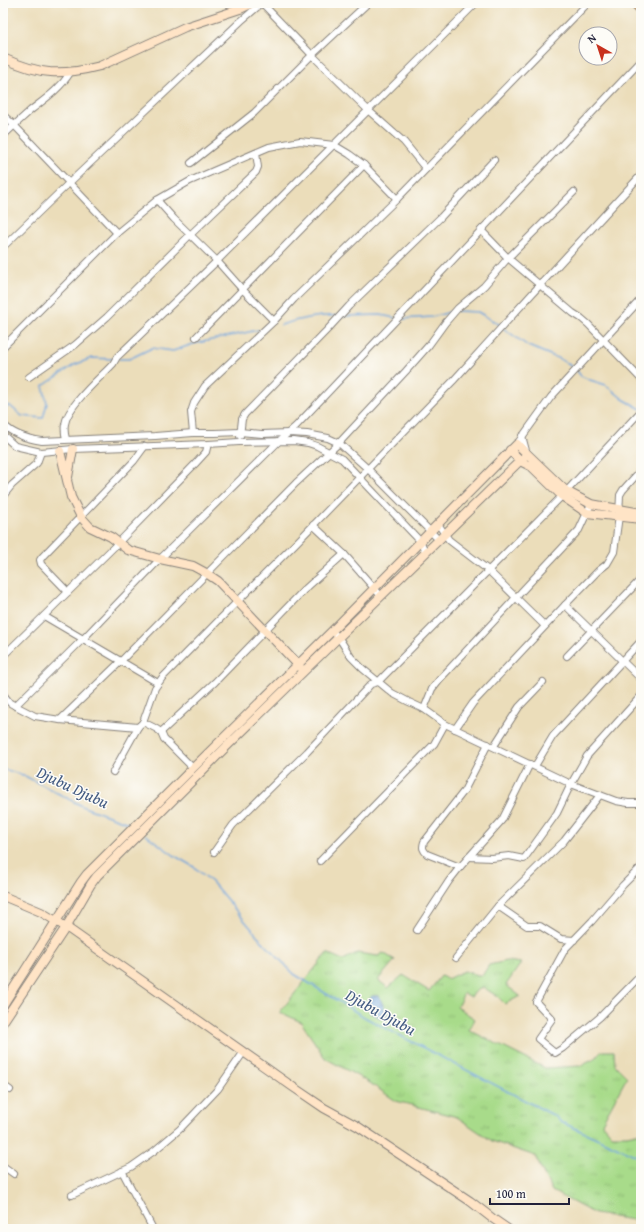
<svg xmlns="http://www.w3.org/2000/svg" width="644" height="1232" font-family="'Gentium Book Plus',serif">
  <defs>
    <pattern id="grass-tufts" width="24" height="20" patternUnits="userSpaceOnUse"><rect width="24" height="20" fill="#a8db8a"/><path d="M3 7l-1-3M5 7V3M7 7l1-3M15 17l-1-3M17 17v-4M19 17l1-3" fill="none" stroke="#90bc78"/></pattern>
    <pattern id="water-ripples" width="26" height="14" patternUnits="userSpaceOnUse"><rect width="26" height="14" fill="#6da3db"/><path d="M2 4q2-2 4 0t4 0M15 11q2-2 4 0t4 0" fill="none" stroke="#5984b3"/></pattern>
  </defs>
  <rect width="100%" height="100%" fill="#fdfcf7"/>
  <filter id="ink" filterUnits="userSpaceOnUse"><feTurbulence type="fractalNoise" baseFrequency=".025" numOctaves="2"/><feDisplacementMap in="SourceGraphic" scale="8" xChannelSelector="R" yChannelSelector="G"/><feConvolveMatrix kernelMatrix="1 2 1 2 8 2 1 2 1" color-interpolation-filters="sRGB"/></filter>
  <filter id="wash" filterUnits="userSpaceOnUse"><feTurbulence type="fractalNoise" baseFrequency=".012" numOctaves="4" result="noise"/><feDisplacementMap in="SourceGraphic" scale="16" xChannelSelector="R" yChannelSelector="G"/><feGaussianBlur stdDeviation="0.9" result="paint"/><feColorMatrix in="noise" values="0 0 0 0 0 0 0 0 0 0 0 0 0 0 0 0 0 1.4 0 .05"/><feComposite in="paint" operator="in"/></filter>
  <g filter="url(#wash)">
    <rect width="100%" height="100%" fill="#ebddba"/>
    <!-- grass -->
    <path fill="url(#grass-tufts)" stroke="#657e62" d="M 327,953 L 343,960 L 357,953 L 378,956 L 383,953 L 395,960 L 378,980 L 388,988 L 403,975 L 429,991 L 441,976 L 447,979 L 464,971 L 482,976 L 489,965 L 507,961 L 521,963 L 506,985 L 520,996 L 505,1004 L 498,997 L 483,987 L 476,991 L 471,997 L 464,993 L 457,1007 L 475,1019 L 469,1030 L 545,1068 L 580,1066 L 593,1060 L 602,1051 L 614,1051 L 615,1065 L 627,1077 L 602,1123 L 612,1135 L 627,1135 L 641,1132 L 641,1220 L 639,1221 L 595,1214 L 552,1191 L 535,1156 L 492,1141 L 457,1117 L 396,1101 L 370,1083 L 325,1058 L 301,1022 L 280,1012 Z"/>
    <!-- water -->
    <path fill="url(#water-ripples)" stroke="#48628b" d="M 372,996 L 379,996 L 388,1016 L 381,1019 L 376,1015 L 370,1013 C 368,1007 367,1000 372,996 Z"/>
    <g fill="none" stroke-linecap="round" stroke-linejoin="round">
      <!-- stream -->
      <g stroke="#6da3db" stroke-width="1.5">
        <path d="M 457,311 L 478,312 L 500,325"/>
        <path d="M 343,316 L 381,315 L 395,318"/>
        <path d="M 401,319 L 432,317 L 454,311"/>
        <path d="M 281,325 C 299,319 319,315 338,316"/>
        <path d="M 503,328 L 528,346 L 560,359 L 574,368"/>
        <path d="M 119,359 L 129,359 L 152,348 L 173,351 L 193,344 L 258,330"/>
        <path d="M 577,371 L 581,376 L 590,380 L 606,385 L 623,399 L 641,409"/>
        <path d="M 3,411 L 9,405 L 22,416 L 43,418 L 47,403 L 43,386 L 74,365 L 92,358 L 113,359"/>
        <path d="M 3,769 L 23,775 L 84,807 L 131,824"/>
        <path d="M 146,835 L 175,856 L 194,867 L 212,882 L 261,940 L 294,974 L 366,1018 L 555,1116 L 561,1122 L 641,1158"/>
      </g>
    </g>
  </g>
  <g filter="url(#ink)">
    <g fill="none" stroke-linecap="round" stroke-linejoin="round">
      <!-- street casing -->
      <g stroke="#86807a" stroke-width="8">
        <g id="street">
          <path d="M 262,3 L 312,55 L 369,111 L 404,142 L 426,169"/>
          <path d="M 3,115 L 14,125 L 117,233"/>
          <path d="M 3,136 C 12,127 21,119 31,110 C 45,99 60,89 70,73"/>
          <path d="M 191,163 L 254,113 L 312,55 L 368,3"/>
          <path d="M 157,200 L 174,219 L 217,261 L 242,289 L 274,321"/>
          <path d="M 483,228 L 481,230 L 508,258 L 573,313 L 581,318 L 588,324 L 641,379"/>
          <path d="M 3,247 L 69,183 L 241,21 L 262,3"/>
          <path d="M 196,337 L 364,165"/>
          <path d="M 3,347 L 117,233 L 157,200 L 190,181 L 269,147 L 300,141 L 334,145 L 349,154 L 364,165 L 397,199"/>
          <path d="M 29,377 L 75,345 L 107,317 L 190,235 L 256,172 L 258,167 L 256,153"/>
          <path d="M 3,424 C 13,435 28,439 42,441 L 155,436 L 193,433 L 215,433 L 240,432 L 262,434 L 289,433 L 307,434 L 328,438 L 339,443 L 368,469 L 438,539"/>
          <path d="M 193,433 L 191,412 L 194,403 L 205,386 L 274,321 L 294,299 L 397,199 L 588,3"/>
          <path d="M 3,435 L 15,446 L 41,452 L 73,449 L 208,444 L 239,442 L 294,441 L 308,443 L 317,446 L 342,459 L 421,542 L 425,552"/>
          <path d="M 240,436 L 242,419 L 245,414 L 328,329 L 349,306 L 441,217 L 494,160"/>
          <path d="M 522,436 L 527,454"/>
          <path d="M 66,439 C 65,435 64,429 65,424 C 68,405 100,378 113,364 L 117,357 L 217,261 L 476,3"/>
          <path d="M 517,444 L 551,397 L 641,299"/>
          <path d="M 3,496 L 12,485 L 37,463 L 41,452"/>
          <path d="M 438,524 L 449,540 L 488,570 L 545,626"/>
          <path d="M 313,525 L 344,554 L 381,596"/>
          <path d="M 68,592 L 41,564 L 40,560 L 42,557 L 134,461 L 145,446"/>
          <path d="M 565,605 L 641,679"/>
          <path d="M 44,616 L 158,683"/>
          <path d="M 332,631 L 339,638 L 351,657 L 363,669 L 392,693 L 409,702 L 424,709 L 445,724 L 571,784 L 616,801 L 628,803 L 641,803"/>
          <path d="M 3,656 L 118,543 L 195,464 L 206,452 L 208,444"/>
          <path d="M 567,656 L 641,579"/>
          <path d="M 3,694 L 10,703 L 35,716 L 60,720 L 138,727 L 143,722 L 155,728 L 161,732 L 164,739 L 193,768"/>
          <path d="M 15,706 L 83,639 L 160,559 L 279,441 L 296,426 L 641,61"/>
          <path d="M 424,709 L 432,689 L 439,680 L 579,530 L 591,504"/>
          <path d="M 60,720 L 120,662 L 296,483 L 339,443 L 406,371 L 429,345 L 445,323 L 458,308 L 484,286 L 508,258 L 574,192"/>
          <path d="M 143,722 L 155,688 L 162,678 L 220,619 L 296,543 L 453,381 L 540,285 L 641,175"/>
          <path d="M 455,729 L 473,703 L 565,605 L 598,571 L 607,564 L 614,552 L 619,516 L 620,495 L 623,490 L 641,470"/>
          <path d="M 161,732 L 215,682 L 304,590 L 344,554"/>
          <path d="M 494,746 L 519,707 L 543,682"/>
          <path d="M 535,766 L 553,736 L 641,641"/>
          <path d="M 113,772 L 138,727"/>
          <path d="M 214,852 L 233,825 L 307,752 L 371,684 L 378,682 L 562,496 L 641,411"/>
          <path d="M 469,857 L 492,858 L 509,856 L 524,859 L 557,813 L 571,784 L 587,756 L 641,696"/>
          <path d="M 320,861 L 434,744 L 445,724"/>
          <path d="M 460,867 L 427,854 C 423,850 422,848 424,842 L 464,791 L 488,744"/>
          <path d="M 641,867 L 623,885 L 592,921 L 565,949 L 536,1002 L 552,1019 L 538,1039 L 555,1053 L 563,1048 L 600,1017 L 641,975"/>
          <path d="M 498,906 L 527,926 L 540,926 L 561,939 L 574,940"/>
          <path d="M 417,930 L 449,881 L 460,867 L 502,820 L 530,764"/>
          <path d="M 456,958 L 498,906 L 564,841 L 600,795"/>
          <path d="M 3,1085 L 10,1090"/>
          <path d="M 3,1166 L 14,1174"/>
          <path d="M 122,1171 L 153,1229"/>
          <path d="M 72,1195 L 131,1167 L 154,1151 L 180,1129 L 218,1089 L 243,1053"/>
        </g>
      </g>
      <!-- secondary casing -->
      <g stroke="#86807a" stroke-width="10">
        <g id="secondary">
          <path d="M 3,58 C 40,75 61,76 100,66 L 185,27 L 240,9 L 253,3"/>
          <path d="M 510,450 L 520,461 L 532,467 L 562,496 L 587,513 L 641,519"/>
          <path d="M 60,451 L 71,497 L 81,517 L 90,527 L 111,537 L 128,550 L 160,559 L 193,566 L 206,573 L 218,581 L 300,667"/>
          <path d="M 68,477 L 73,449"/>
          <path d="M 3,896 L 41,912 L 66,927 L 293,1087 L 324,1108 L 357,1126 L 470,1201 L 492,1218 L 508,1229"/>
          <path d="M 3,1005 L 81,882 L 87,874 L 193,768 L 332,631 L 517,444 L 566,491 L 591,504 L 641,513"/>
          <path d="M 3,1022 L 66,927 L 91,884 L 97,876 L 225,748 L 527,454"/>
        </g>
      </g>
      <!-- highway casing -->
      <g stroke="#86807a" stroke-width="13">
        <path id="highway" d="M 636,3 L 641,8"/>
      </g>
      <!-- street -->
      <use href="#street" stroke="#fff" stroke-width="6"/>
      <!-- secondary -->
      <use href="#secondary" stroke="#ffe4c6" stroke-width="8"/>
      <!-- highway -->
      <use href="#highway" stroke="#ffbb71" stroke-width="11"/>
    </g>
  </g>
  <g text-anchor="middle" dominant-baseline="central" stroke-width="3" stroke-linejoin="round" paint-order="stroke">
    <!-- water labels -->
    <g font-size="16" font-style="italic" fill="#445c83" stroke="#fdfcf7">
      <text transform="translate(73 787) rotate(25)">Djubu Djubu</text>
      <text transform="translate(381 1012) rotate(29)">Djubu Djubu</text>
    </g>
  </g>
  <!-- margin -->
  <rect width="644" height="1232" fill="none" stroke="#fdfcf7" stroke-width="16"/>
  <!-- north arrow -->
  <g transform="translate(598 46) rotate(321)"><circle r="19" fill="#fdfcf7" stroke="#a5a5ac"/>
  <path d="M0-3L7 15L0 10L-7 15Z" fill="#c8321e"/>
  <text y="-6" font-size="11" font-weight="bold" text-anchor="middle" fill="#22223b">N</text>
  </g>
  <!-- scale -->
  <path d="M490 1198v6h79v-6" fill="none" stroke="#22223b" stroke-width="2"/>
  <text x="496" y="1198" font-size="12" fill="#22223b" stroke="#fdfcf7" stroke-width="3" paint-order="stroke">100 m</text>
</svg>
